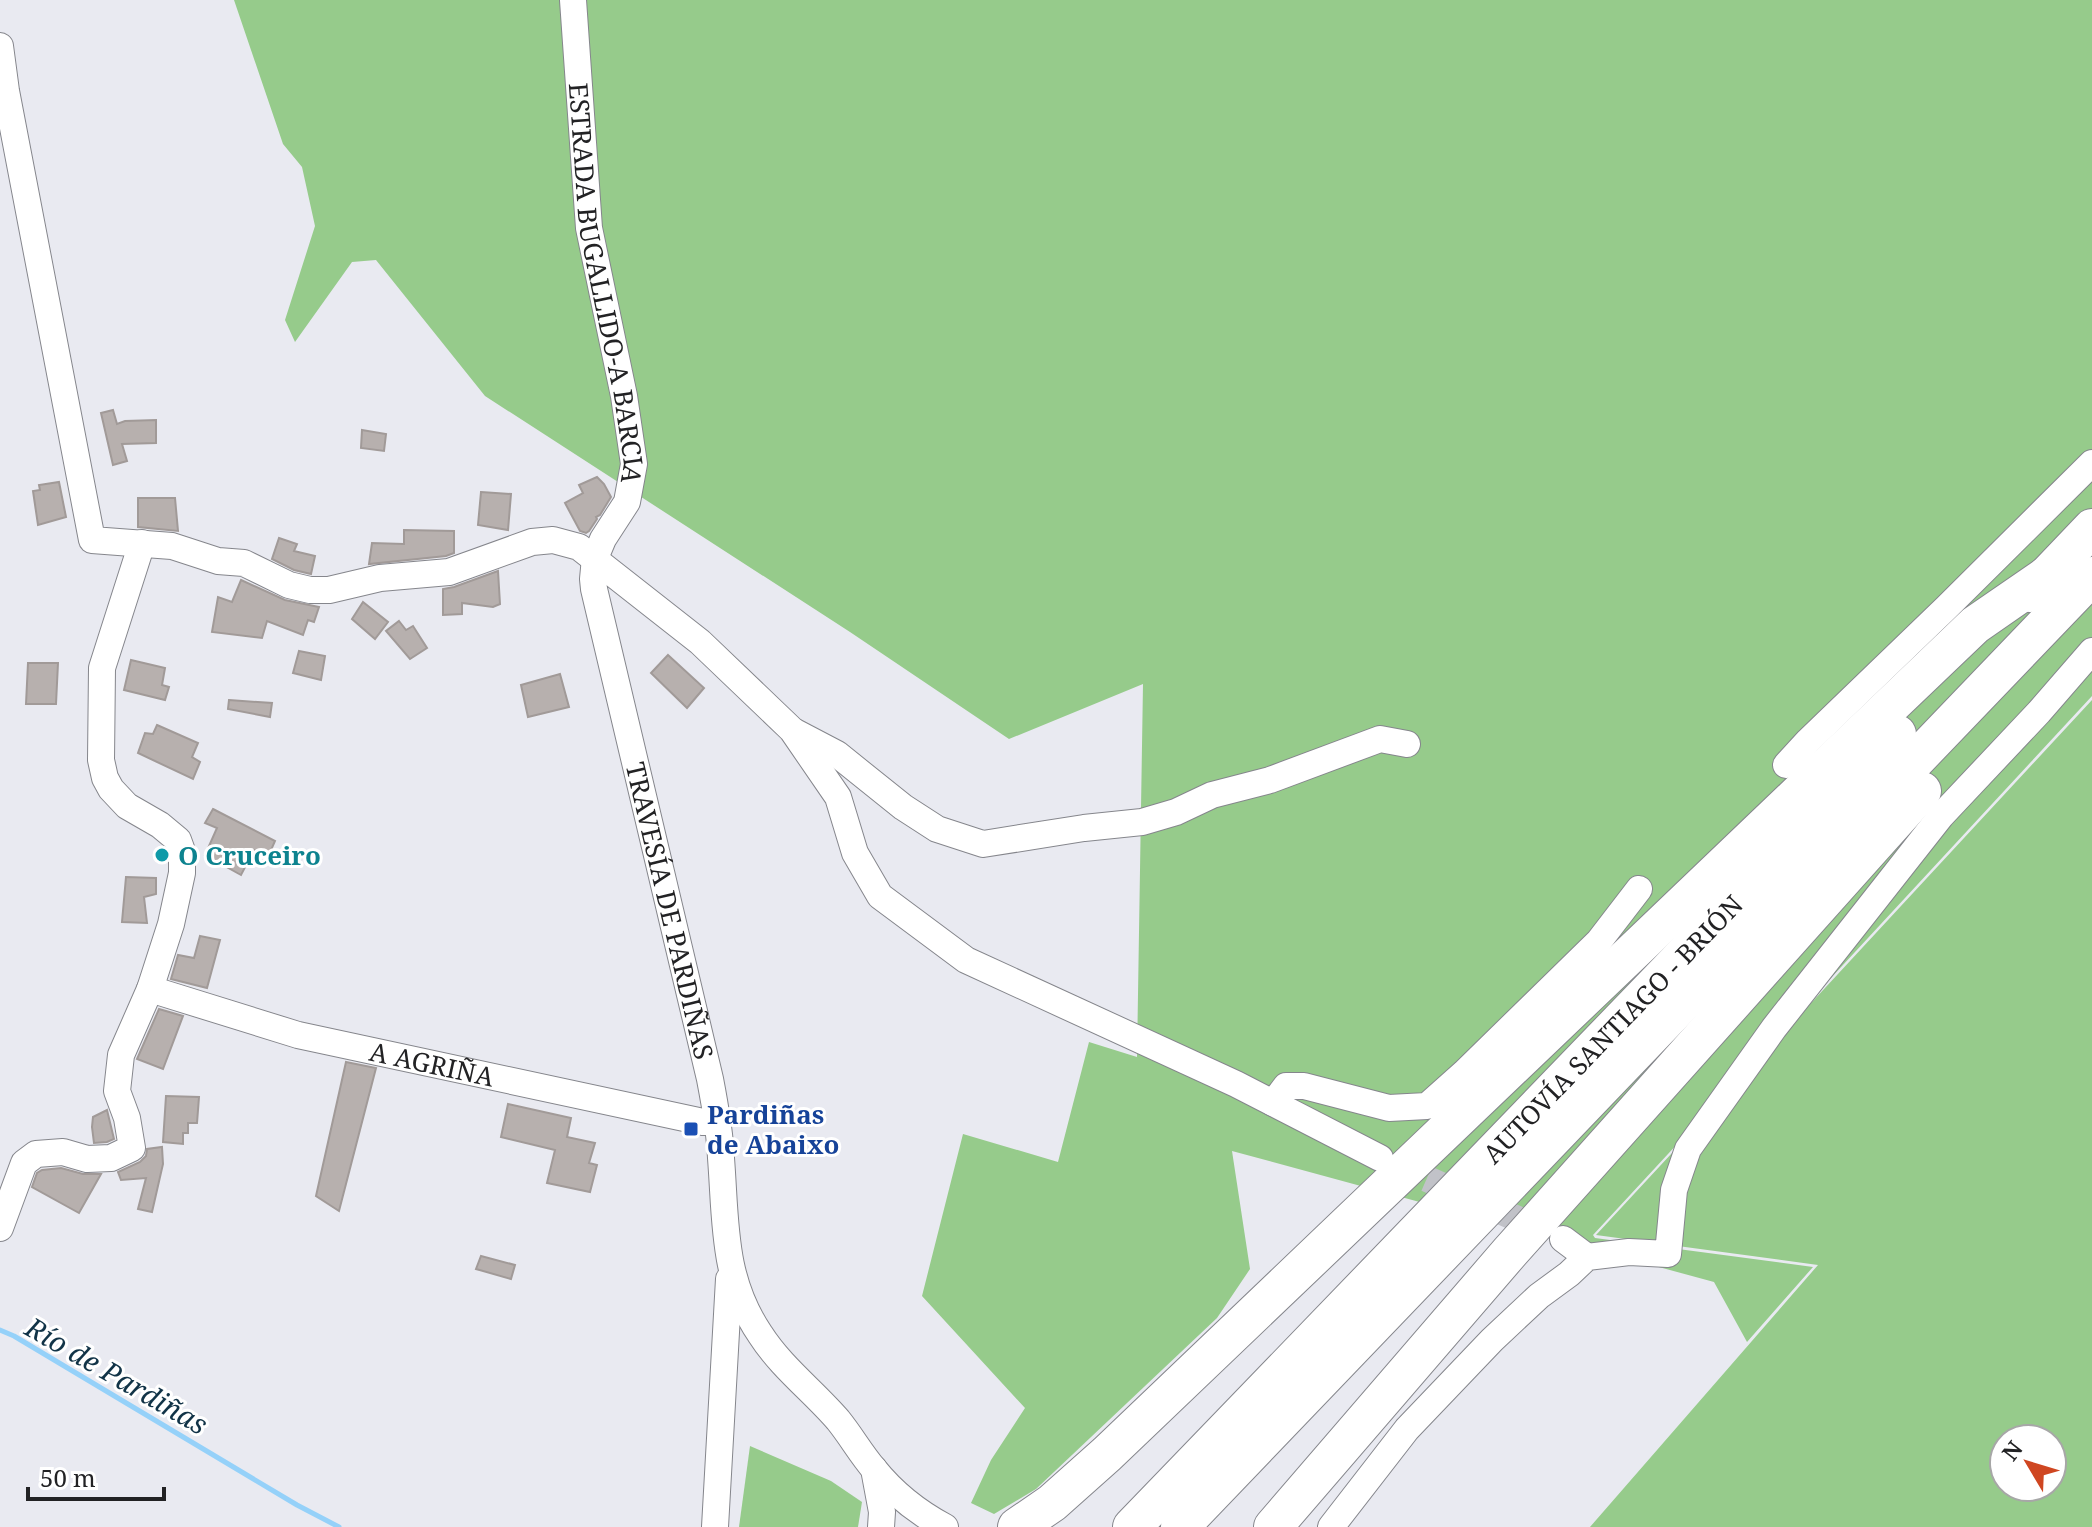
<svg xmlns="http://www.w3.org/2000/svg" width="2092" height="1527" font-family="'Noto Serif',serif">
  <rect width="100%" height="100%" fill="#e9eaf1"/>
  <!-- forest -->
  <g fill="#96cb8b" fill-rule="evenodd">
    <path d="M 234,0 L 2092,0 L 2092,696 L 1593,1235 L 1595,1238 L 1813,1267 L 1747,1342 L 1714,1282 L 1232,1151 L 1250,1269 L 1217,1318 L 1036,1489 L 994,1514 L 971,1503 L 991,1460 L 1025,1408 L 922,1296 L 963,1134 L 1058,1162 L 1089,1042 L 1137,1057 L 1143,684 L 1009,739 L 850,632 L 485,396 L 376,260 L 352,262 L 295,342 L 285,320 L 315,226 L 302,167 L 283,144 Z"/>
    <path d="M 2092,700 L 2092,1527 L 1590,1527 L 1818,1265 L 1596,1235 ZM 2004,1439 L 2052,1439 L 2052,1487 L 2004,1487 Z"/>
    <path d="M 750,1446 L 831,1481 L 862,1502 L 858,1527 L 739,1527 Z"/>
  </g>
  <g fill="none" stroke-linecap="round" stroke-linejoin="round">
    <!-- stream -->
    <path stroke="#95d1f9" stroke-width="5" d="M 0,1330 L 14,1336 L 297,1505 L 339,1527"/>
  </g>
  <!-- building -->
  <g fill="#b7b0ae" stroke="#a19a98" stroke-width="2">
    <path d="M 113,410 L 117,424 L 125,421 L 156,420 L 156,443 L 122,444 L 127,461 L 113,465 L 101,413 Z"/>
    <path d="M 362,430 L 386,434 L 384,451 L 361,448 Z"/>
    <path d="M 597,477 L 604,484 L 611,497 L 600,515 L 596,517 L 597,519 L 589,531 L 586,533 L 580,531 L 565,503 L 583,493 L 579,485 Z"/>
    <path d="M 59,482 L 66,517 L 38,525 L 33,491 L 40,490 L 39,485 Z"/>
    <path d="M 481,492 L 511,494 L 508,530 L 478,525 Z"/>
    <path d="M 138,498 L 175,498 L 178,531 L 138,527 Z"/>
    <path d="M 404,530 L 454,531 L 454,553 L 446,556 L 369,564 L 372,543 L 404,544 Z"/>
    <path d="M 279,538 L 297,544 L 294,551 L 315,556 L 311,574 L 294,570 L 272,559 Z"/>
    <path d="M 498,571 L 500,604 L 493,607 L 462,603 L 462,614 L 443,615 L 443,589 L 454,587 Z"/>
    <path d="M 241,580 L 285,600 L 319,607 L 314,622 L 308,620 L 303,635 L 267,621 L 262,638 L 212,632 L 218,597 L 232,602 Z"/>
    <path d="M 363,602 L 388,622 L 375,639 L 352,619 Z"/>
    <path d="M 399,621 L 406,630 L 413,626 L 427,648 L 410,659 L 386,631 Z"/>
    <path d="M 299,651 L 325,656 L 321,680 L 293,673 Z"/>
    <path d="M 668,655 L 704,688 L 687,708 L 651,673 Z"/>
    <path d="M 131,660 L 165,668 L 162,685 L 169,687 L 165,700 L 124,690 Z"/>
    <path d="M 28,663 L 58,663 L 56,704 L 26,704 Z"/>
    <path d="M 560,674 L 569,707 L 528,717 L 521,685 Z"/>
    <path d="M 229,700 L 272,703 L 270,717 L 228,709 Z"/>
    <path d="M 157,725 L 198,743 L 192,757 L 200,762 L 193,779 L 138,753 L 145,733 L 153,734 Z"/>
    <path d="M 213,809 L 275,841 L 268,857 L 254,850 L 241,875 L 205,855 L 217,828 L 205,823 Z"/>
    <path d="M 126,877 L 156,878 L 156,894 L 144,897 L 147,923 L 122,922 Z"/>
    <path d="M 200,936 L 220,940 L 207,988 L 171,979 L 178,955 L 194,958 Z"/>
    <path d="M 159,1009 L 183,1016 L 163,1069 L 137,1059 Z"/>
    <path d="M 346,1062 L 376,1068 L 339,1211 L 316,1196 Z"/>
    <path d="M 166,1096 L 199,1097 L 197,1123 L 188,1123 L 188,1133 L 183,1133 L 183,1144 L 163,1142 Z"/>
    <path d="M 508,1104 L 571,1118 L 567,1137 L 595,1143 L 589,1163 L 597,1165 L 590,1192 L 547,1183 L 555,1150 L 501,1137 Z"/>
    <path d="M 107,1110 L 114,1139 L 107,1142 L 94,1143 L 92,1127 L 93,1117 Z"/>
    <path d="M 162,1147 L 163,1164 L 152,1212 L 138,1209 L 146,1178 L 121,1180 L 118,1172 L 140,1162 L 146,1156 L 147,1149 Z"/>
    <path d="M 61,1168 L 83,1174 L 101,1174 L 79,1213 L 32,1187 L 37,1173 L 42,1170 Z"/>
    <path d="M 481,1256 L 515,1265 L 511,1279 L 476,1269 Z"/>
  </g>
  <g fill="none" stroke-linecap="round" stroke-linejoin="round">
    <!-- minor-tunnel -->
    <path stroke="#c1c2c8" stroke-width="26" stroke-dasharray="26 13" stroke-linecap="butt" d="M 1391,1163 L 1545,1231"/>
    <!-- minor casing -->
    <g stroke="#85868c" stroke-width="28">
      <g id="minor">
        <path id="s1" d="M 573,0 L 589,228 L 624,396 L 634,464 L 627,502 L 603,539 L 595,558 L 593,579 L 594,589 L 710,1079 C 715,1105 720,1132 721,1158 C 726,1222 722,1278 760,1334 C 781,1367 813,1391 838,1420 C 851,1436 861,1454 874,1469 C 894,1494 917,1512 945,1527"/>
        <path d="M 0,46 L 6,91 L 92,540 L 172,546 L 218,561 L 244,563 L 289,585 L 310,590 L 329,590 L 380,578 L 449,572 L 532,542 L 553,540 L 579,547 L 700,642 L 792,730 L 838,797 L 855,853 L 880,896 L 966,960 L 1236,1084 L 1380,1158"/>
        <path d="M 795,732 L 837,754 L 903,807 L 937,829 L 983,844 L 1084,828 L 1142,822 L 1176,812 L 1212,795 L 1270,780 L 1380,739 L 1407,744"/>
        <path d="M 1786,765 L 1808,741 L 1946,608 L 2092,463"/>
        <path id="s2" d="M 150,989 L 298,1035 L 703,1122 L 717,1122"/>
        <path d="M 1273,1103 L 1286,1086 L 1304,1086 L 1389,1108 L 1427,1106 L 1464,1073 L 1599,941 L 1639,889"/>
        <path d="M 0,1228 L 24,1163 L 36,1154 L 63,1152 L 87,1159 L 111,1158 L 132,1148 L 127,1118 L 117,1091 L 121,1055 L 150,989 L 171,924 L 182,873 L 182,851 L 178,840 L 160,825 L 127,806 L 111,789 L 105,778 L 101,760 L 102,668 L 142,543"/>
        <path d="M 1563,1239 L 1587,1257"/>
        <path d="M 874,1469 L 882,1512 L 881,1527"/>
        <path d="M 715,1527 L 729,1279"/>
        <path d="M 1331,1527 L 1407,1429 L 1492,1340 L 1539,1296 L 1569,1274 L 1587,1257 L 1629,1252 L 1668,1254 L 1674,1190 L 1688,1149 L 1774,1028 L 1941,816 L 2039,712 L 2092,651"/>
      </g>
    </g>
    <!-- highway casing -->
    <g stroke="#85868c" stroke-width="40">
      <g id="highway">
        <path d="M 2030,593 L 2092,528"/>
        <path d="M 1017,1527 L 1052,1503 L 1107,1454 L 1975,625 L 2046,576"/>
        <path id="s3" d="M 1132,1527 L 1897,734"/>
        <path d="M 1180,1527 C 1485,1211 1790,895 2092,576"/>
        <path d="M 1273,1527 L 1509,1253 L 1922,791"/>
      </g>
    </g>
    <!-- minor -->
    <use href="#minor" stroke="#fff" stroke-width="26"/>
    <!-- highway -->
    <use href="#highway" stroke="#fff" stroke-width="38"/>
  </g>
  <!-- markers -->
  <circle fill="#0f9aa8" stroke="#fff" stroke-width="3" cx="162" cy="855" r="8"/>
  <rect fill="#1a4fb4" stroke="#fff" stroke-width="3" x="683" y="1121" width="16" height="16" rx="4"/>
  <g text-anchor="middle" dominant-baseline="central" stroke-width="6" stroke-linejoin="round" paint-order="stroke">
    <!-- street labels -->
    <g font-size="26" fill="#222224" stroke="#fff">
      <text stroke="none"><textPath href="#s1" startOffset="286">ESTRADA BUGALLIDO-A BARCIA</textPath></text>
      <text stroke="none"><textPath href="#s1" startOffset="934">TRAVESÍA DE PARDIÑAS</textPath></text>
      <text stroke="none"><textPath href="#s3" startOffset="692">AUTOVÍA SANTIAGO - BRIÓN</textPath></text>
      <text stroke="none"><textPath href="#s2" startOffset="292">A AGRIÑA</textPath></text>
    </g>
    <!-- culture labels -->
    <g font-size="26" font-weight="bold" fill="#0d838f" stroke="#fff" text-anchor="start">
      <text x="178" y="855">O Cruceiro</text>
    </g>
    <!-- transit labels -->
    <g font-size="26" font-weight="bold" fill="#164399" stroke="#fff" text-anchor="start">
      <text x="707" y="1114">Pardiñas<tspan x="707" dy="30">de Abaixo</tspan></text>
    </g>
    <!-- water labels -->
    <g font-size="28" font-style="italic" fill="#113347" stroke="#fff">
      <text transform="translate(117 1375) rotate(30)">Río de Pardiñas</text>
    </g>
  </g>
  <!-- north arrow -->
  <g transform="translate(2028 1463) rotate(308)"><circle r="38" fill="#ffffff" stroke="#a7a7a7" stroke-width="2"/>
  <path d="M0-6L14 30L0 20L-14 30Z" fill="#cf4621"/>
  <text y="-12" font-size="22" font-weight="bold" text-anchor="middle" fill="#222224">N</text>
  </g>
  <!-- scale -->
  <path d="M28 1487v12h136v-12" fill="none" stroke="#222224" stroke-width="4"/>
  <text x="40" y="1487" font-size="24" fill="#222224" stroke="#ffffff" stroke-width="6" paint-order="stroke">50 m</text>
</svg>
